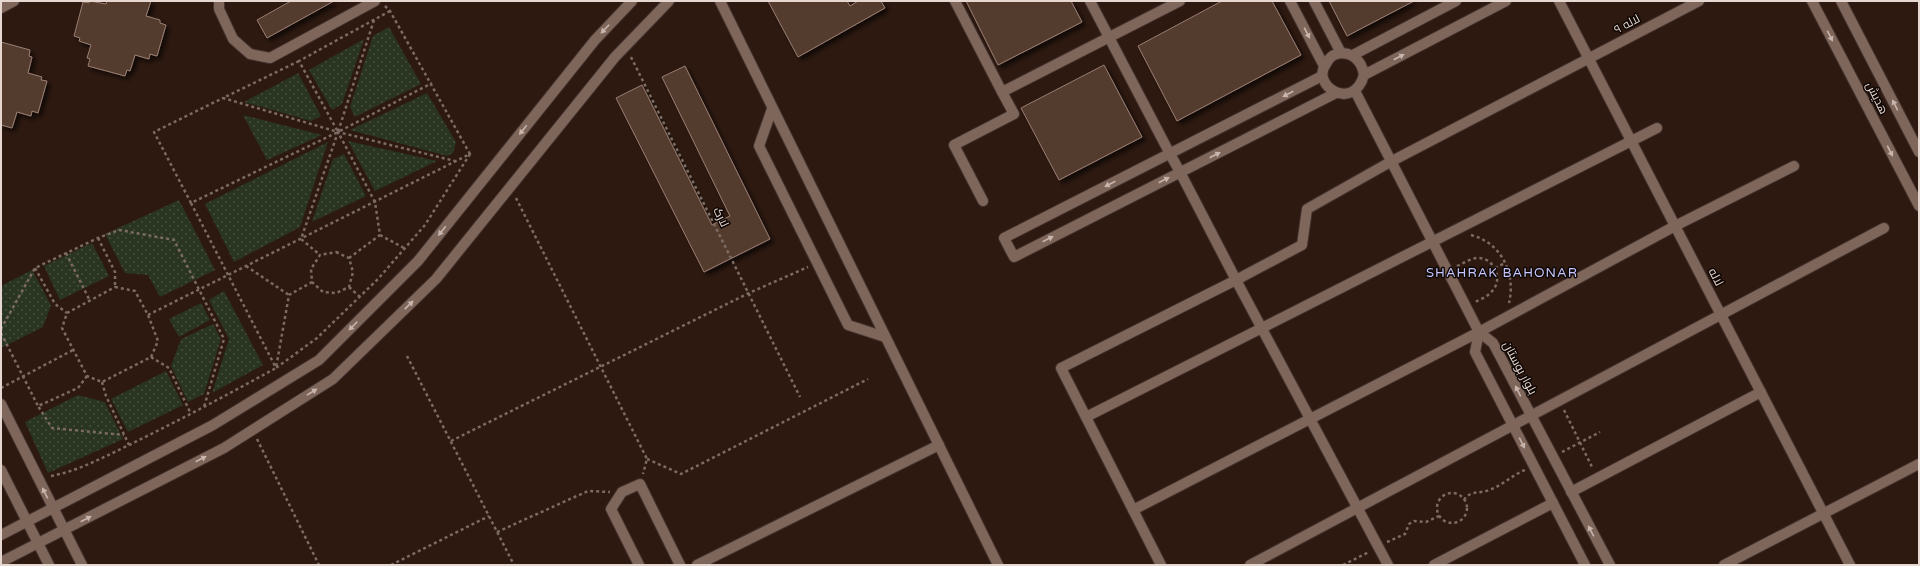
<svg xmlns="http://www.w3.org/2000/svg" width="1920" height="566" font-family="'Varela Round',Cairo,sans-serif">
  <defs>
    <pattern id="grass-dots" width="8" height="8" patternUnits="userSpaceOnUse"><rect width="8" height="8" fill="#293421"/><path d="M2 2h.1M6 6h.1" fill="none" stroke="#485140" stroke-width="1.8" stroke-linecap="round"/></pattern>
    <filter id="shadow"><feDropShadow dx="3.5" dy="3.5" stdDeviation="2" flood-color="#0009"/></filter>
  </defs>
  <rect width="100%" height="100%" fill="#2d1910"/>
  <!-- grass -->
  <g fill="url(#grass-dots)">
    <path d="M 389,27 L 421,84 L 355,117 L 350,107 L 373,36 Z"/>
    <path d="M 364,39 L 342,104 L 332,110 L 309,70 Z"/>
    <path d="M 298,73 L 321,116 L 311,121 L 244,102 Z"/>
    <path d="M 427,93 L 456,142 L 453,153 L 447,156 L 350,130 Z"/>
    <path d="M 243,115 L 322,135 L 267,160 Z"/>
    <path d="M 348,141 L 437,161 L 375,191 Z"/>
    <path d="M 328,142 L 300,227 L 234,262 L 205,204 Z"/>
    <path d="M 344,154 L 366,196 L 312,222 L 333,159 Z"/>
    <path d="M 179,200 L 215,270 L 160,297 L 148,275 L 125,273 L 105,234 Z"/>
    <path d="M 92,243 L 109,276 L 60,300 L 44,266 Z"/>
    <path d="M 32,270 L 51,305 L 43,327 L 1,348 L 1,286 Z"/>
    <path d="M 224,291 L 263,365 L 212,393 L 229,339 L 209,300 Z"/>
    <path d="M 201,303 L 210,320 L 179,337 L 169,319 Z"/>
    <path d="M 213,324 L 221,339 L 204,394 L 188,402 L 171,366 L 181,339 Z"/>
    <path d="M 166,371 L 183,405 L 128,432 L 111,399 Z"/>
    <path d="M 78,395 L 105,402 L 123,439 L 48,473 L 25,422 Z"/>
  </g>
  <!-- building -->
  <g fill="#533a2f" stroke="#997e73" filter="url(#shadow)">
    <path d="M 90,1 L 106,4 L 107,1 L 151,1 L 146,16 L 160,20 L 160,23 L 166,25 L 157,56 L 150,54 L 149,59 L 135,55 L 130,71 L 127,70 L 125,76 L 88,66 L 90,59 L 87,58 L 91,45 L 79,41 L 80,38 L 74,36 L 83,2 L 89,3 Z"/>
    <path d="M 291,1 L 334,1 L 267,38 L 257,20 Z"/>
    <path d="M 768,1 L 847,1 L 850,6 L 858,1 L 881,1 L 885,8 L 798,57 Z"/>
    <path d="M 966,1 L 1071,1 L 1082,22 L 998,65 Z"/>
    <path d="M 1222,1 L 1272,1 L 1301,55 L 1177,121 L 1138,46 Z"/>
    <path d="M 1329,1 L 1414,1 L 1347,36 Z"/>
    <path d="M 1,42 L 30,50 L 29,56 L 32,57 L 28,73 L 42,77 L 41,80 L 47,81 L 38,113 L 32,111 L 31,116 L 17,112 L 12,128 L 1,125 Z"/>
    <path d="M 1104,65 L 1142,137 L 1059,180 L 1021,108 Z"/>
    <path d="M 685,66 L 770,239 L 704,272 L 616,98 L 642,85 L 712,225 L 730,216 L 662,77 Z"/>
  </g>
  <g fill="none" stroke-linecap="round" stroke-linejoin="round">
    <!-- minor casing -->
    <g stroke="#43322e" stroke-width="12">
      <g id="minor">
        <path d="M 219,1 L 219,9 L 233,39 L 250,54 L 270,58 L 375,1"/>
        <path d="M 955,1 L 1002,92 L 1180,1"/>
        <path d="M 1090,1 L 1170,154"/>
        <path d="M 1559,1 L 1850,565"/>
        <path d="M 1,8 L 14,1"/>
        <path d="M 772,109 L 759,146 L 848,325 L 885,337"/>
        <path d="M 983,201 L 954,145 L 1014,114 L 1002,92"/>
        <path d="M 1086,417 L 1657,128"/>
        <path d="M 1571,492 L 1761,392"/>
        <path d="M 1133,510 L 1479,332 L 1675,226 L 1794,166"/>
        <path d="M 639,565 L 611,509 L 622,492 L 640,484 L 680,565"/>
        <path d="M 697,565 L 939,445"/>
        <path d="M 1161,565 L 1061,368 L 1236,280 L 1180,172"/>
        <path d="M 1250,565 L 1884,228"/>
        <path d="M 1388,565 L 1236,280 L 1302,245 L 1307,209 L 1392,161 L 1699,1"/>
        <path d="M 1434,565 L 1553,503"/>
        <path d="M 1724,565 L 1919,464"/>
      </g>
    </g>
    <!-- tertiary casing -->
    <g stroke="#43322e" stroke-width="12">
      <g id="tertiary">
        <path d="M 720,1 L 998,565"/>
        <path d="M 1290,1 L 1324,66"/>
        <path d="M 1314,1 L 1341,53"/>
        <path d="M 1812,1 L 1919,206"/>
        <path d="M 1841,1 L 1919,152"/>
        <path d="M 1353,55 L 1456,1"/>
        <path d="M 1364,75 C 1362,60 1350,49 1334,55 C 1330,57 1328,60 1326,64 C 1310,85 1353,113 1364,75 L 1506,1"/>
        <path d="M 1322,76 L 1004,238 L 1014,257 L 1336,93"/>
        <path d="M 1355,91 L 1479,332 L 1493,343 L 1610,565"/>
        <path d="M 1170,154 L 1180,172"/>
        <path d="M 1479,332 L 1475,352 L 1585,565"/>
        <path d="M 1,404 L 82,565"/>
        <path d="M 1,470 L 49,565"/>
        <path d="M 1,535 L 213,425 L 319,360 L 418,261 L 595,40 L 632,1"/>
        <path d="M 1,562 L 224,448 L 333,379 L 436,279 L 615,57 L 669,1"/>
      </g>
    </g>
    <!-- path -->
    <g stroke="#7c6b63" stroke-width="2.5" stroke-dasharray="3 3" stroke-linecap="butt">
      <path d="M 390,11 L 299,61 L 338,132 L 191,203 L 276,368 L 317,338 L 378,279 L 425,225 L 470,154"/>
      <path d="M 374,20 L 338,132 L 432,83"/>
      <path d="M 631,57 L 800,397"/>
      <path d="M 299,61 L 223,98 L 338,132 L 301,239 L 320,255"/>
      <path d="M 516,198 L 647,459 L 643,474"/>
      <path d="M 191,203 L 154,132 L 223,98"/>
      <path d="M 380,235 L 404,248"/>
      <path d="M 1471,235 C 1502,243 1516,274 1509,303"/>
      <path d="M 98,238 L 115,272 L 115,287"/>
      <path d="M 336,252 L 349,258 L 353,272 L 349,287 L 336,293 L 323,292 L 312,282 L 311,269 L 320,255 Z"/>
      <path d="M 66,253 L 90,301"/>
      <path d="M 349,258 L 380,235 L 375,202 L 338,132 L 455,161"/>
      <path d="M 246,266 L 289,295"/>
      <path d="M 1457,266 C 1464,263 1471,258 1478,258 C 1494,258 1503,278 1493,290 C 1489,296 1481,299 1475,302"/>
      <path d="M 35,268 L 55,304 L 67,313"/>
      <path d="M 1495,268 L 1505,263"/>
      <path d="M 115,287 L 135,291 L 148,315 L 158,341 L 151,357 L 102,382 L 87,376 L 62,328 L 67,313 Z"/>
      <path d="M 349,287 L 360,297"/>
      <path d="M 148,315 L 470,154 L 390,11 L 385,6"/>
      <path d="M 1,329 L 35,268 L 98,238 L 119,230 L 174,240 L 224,339 L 204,407"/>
      <path d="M 1,333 L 38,406"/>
      <path d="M 407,356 L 514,565"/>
      <path d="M 151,357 L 169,368 L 191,414"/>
      <path d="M 87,376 L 78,388 L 38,406 L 52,428 L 124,435"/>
      <path d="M 102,382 L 106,396 L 129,445"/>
      <path d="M 1,388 L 73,350"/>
      <path d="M 1564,410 L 1593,469"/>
      <path d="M 257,439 L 319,565"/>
      <path d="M 451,441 L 749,293 L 808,267"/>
      <path d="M 1562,452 L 1600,432"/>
      <path d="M 647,459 L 681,474 L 868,379"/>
      <path d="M 51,476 C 78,471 102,458 127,446 C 178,421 227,395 276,368 L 289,295 L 312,282"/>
      <circle cx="1452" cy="508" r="15"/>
      <path d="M 1464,500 C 1470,490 1480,494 1489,490 C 1502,486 1512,475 1525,470"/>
      <path d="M 497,532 L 588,491 L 610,492"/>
      <path d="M 1387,542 L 1405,534 L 1409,524 L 1414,521 L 1426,522 L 1439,516"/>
      <path d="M 391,565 L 489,516"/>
      <path d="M 1343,565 L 1369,552"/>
    </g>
    <!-- minor -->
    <use href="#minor" stroke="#7f665b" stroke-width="10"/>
    <!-- tertiary -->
    <use href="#tertiary" stroke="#7f665b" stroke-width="10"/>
  </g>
  <!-- one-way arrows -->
  <defs><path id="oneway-solid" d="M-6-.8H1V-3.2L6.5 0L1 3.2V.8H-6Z"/></defs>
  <g fill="#c7b5ae">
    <use href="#oneway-solid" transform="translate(605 29) rotate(134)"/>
    <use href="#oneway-solid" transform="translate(1307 33) rotate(63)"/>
    <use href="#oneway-solid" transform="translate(1830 36) rotate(63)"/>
    <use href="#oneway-solid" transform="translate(1399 57) rotate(-28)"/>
    <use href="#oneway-solid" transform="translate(1288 94) rotate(153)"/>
    <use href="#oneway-solid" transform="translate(1895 105) rotate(-117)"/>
    <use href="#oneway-solid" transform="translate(523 130) rotate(129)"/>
    <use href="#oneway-solid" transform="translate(1890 151) rotate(63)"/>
    <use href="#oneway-solid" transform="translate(1215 155) rotate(-27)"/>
    <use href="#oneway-solid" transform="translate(1164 180) rotate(-27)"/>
    <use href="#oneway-solid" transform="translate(1110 184) rotate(153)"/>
    <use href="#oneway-solid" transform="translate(442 231) rotate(129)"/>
    <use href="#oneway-solid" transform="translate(1048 239) rotate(-27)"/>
    <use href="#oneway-solid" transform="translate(409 305) rotate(-44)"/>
    <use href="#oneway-solid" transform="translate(353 326) rotate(135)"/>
    <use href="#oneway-solid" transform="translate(1518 391) rotate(-117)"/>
    <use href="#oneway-solid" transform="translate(312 392) rotate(-32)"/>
    <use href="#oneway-solid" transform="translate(1522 443) rotate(63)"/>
    <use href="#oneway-solid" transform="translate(201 459) rotate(-27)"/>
    <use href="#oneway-solid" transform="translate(45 493) rotate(-117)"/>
    <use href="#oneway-solid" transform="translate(86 519) rotate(-27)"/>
    <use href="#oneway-solid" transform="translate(1591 531) rotate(-118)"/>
  </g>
  <g text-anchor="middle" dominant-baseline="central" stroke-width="3" stroke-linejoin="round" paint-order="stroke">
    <!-- street labels -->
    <g font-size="12" fill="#e6d7d1" stroke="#0f0704">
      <text transform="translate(1627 24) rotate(-28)">لاله ۹</text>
      <text transform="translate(1877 98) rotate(63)">هدیش</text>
      <text transform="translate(721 217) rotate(64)">لارک</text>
      <text transform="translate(1716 277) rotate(63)">لاله</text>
      <text transform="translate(1520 368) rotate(62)">بلوار بوستان</text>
    </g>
    <!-- neighbourhood labels -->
    <g font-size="13" letter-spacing="1" fill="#c5c5ff" stroke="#0f0704">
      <text x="1502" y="273">SHAHRAK BAHONAR</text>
    </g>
  </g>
  <!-- border -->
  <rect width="1920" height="566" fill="none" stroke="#e6d7d1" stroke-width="4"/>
</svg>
